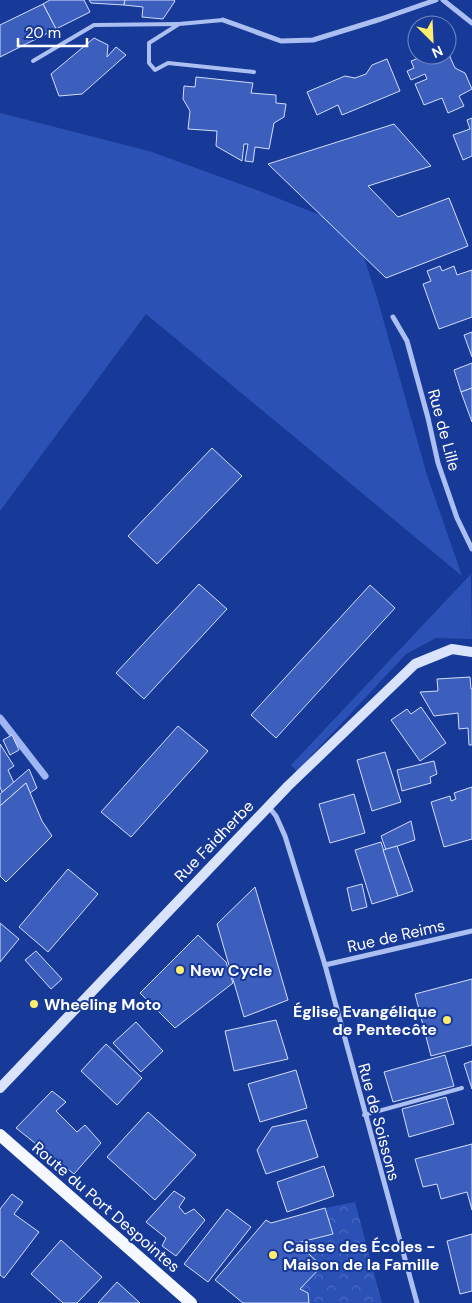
<svg xmlns="http://www.w3.org/2000/svg" width="472" height="1303" font-family="'DM Sans',sans-serif">
  <defs>
    <pattern id="forest-crowns" width="20" height="18" patternUnits="userSpaceOnUse" patternTransform="scale(1.25)"><rect width="20" height="18" fill="#2b51b6"/><path d="M2 6a3 3 0 1 1 6 0M12 15a3 3 0 1 1 6 0" fill="none" stroke="#4b6bc1"/></pattern>
  </defs>
  <rect width="100%" height="100%" fill="#173998"/>
  <!-- grass -->
  <g fill="#2b51b6">
    <path d="M 0,113 L 149,151 L 257,190 L 355,229 L 378,301 L 427,475 L 462,576 L 146,314 L 0,511 Z"/>
    <path d="M 471,574 L 472,639 L 436,638 L 406,654 L 297,771 L 291,765 Z"/>
  </g>
  <!-- forest -->
  <path fill="url(#forest-crowns)" d="M 355,1202 L 382,1303 L 309,1303 L 308,1294 L 300,1289 L 322,1266 L 297,1243 L 332,1234 L 325,1208 Z"/>
  <g fill="none" stroke-linecap="round" stroke-linejoin="round">
    <!-- stream -->
    <path stroke="#9eb7f4" stroke-width="7" d="M 0,718 L 45,776"/>
  </g>
  <!-- building -->
  <g fill="#3c5fbe" stroke="#d3defc">
    <path d="M 50,0 L 84,0 L 90,12 L 56,29 L 43,4 Z"/>
    <path d="M 89,0 L 125,0 L 124,5 L 91,3 Z"/>
    <path d="M 125,0 L 174,0 L 175,1 L 163,19 L 142,17 L 143,7 L 124,5 Z"/>
    <path d="M 43,4 L 56,29 L 0,57 L 0,25 Z"/>
    <path d="M 447,32 L 453,46 L 450,57 L 455,68 L 465,73 L 472,89 L 459,96 L 464,106 L 448,113 L 442,98 L 424,105 L 415,84 L 427,79 L 425,74 L 411,80 L 407,71 L 414,68 L 411,61 L 419,58 L 418,55 L 447,55 Z"/>
    <path d="M 94,38 L 108,45 L 107,57 L 116,47 L 126,55 L 82,94 L 59,96 L 51,74 Z"/>
    <path d="M 387,59 L 400,91 L 342,115 L 338,105 L 317,115 L 307,92 L 345,76 L 355,78 L 366,74 L 372,65 Z"/>
    <path d="M 196,77 L 253,83 L 251,93 L 276,95 L 276,103 L 286,104 L 284,117 L 274,123 L 269,149 L 255,147 L 253,162 L 245,161 L 248,144 L 244,144 L 242,161 L 216,146 L 217,131 L 188,129 L 190,111 L 183,99 L 184,86 L 195,87 Z"/>
    <path d="M 472,118 L 472,156 L 463,160 L 453,135 L 470,129 L 467,120 Z"/>
    <path d="M 394,124 L 431,166 L 368,186 L 398,217 L 449,198 L 468,246 L 386,278 L 268,164 Z"/>
    <path d="M 440,266 L 442,271 L 454,266 L 457,275 L 472,270 L 472,317 L 439,329 L 423,284 L 431,281 L 427,271 Z"/>
    <path d="M 472,332 L 472,357 L 464,335 Z"/>
    <path d="M 472,363 L 472,388 L 461,392 L 454,370 Z"/>
    <path d="M 472,388 L 472,422 L 461,392 Z"/>
    <path d="M 212,448 L 242,476 L 157,564 L 128,536 Z"/>
    <path d="M 199,584 L 227,609 L 144,699 L 116,673 Z"/>
    <path d="M 370,585 L 395,608 L 276,738 L 251,715 Z"/>
    <path d="M 470,677 L 471,689 L 472,689 L 472,745 L 469,745 L 468,728 L 459,729 L 458,713 L 434,716 L 420,692 L 438,691 L 437,679 Z"/>
    <path d="M 421,707 L 446,743 L 420,761 L 391,720 L 407,709 L 411,714 Z"/>
    <path d="M 178,726 L 208,751 L 131,837 L 101,812 Z"/>
    <path d="M 12,735 L 19,750 L 10,755 L 3,740 Z"/>
    <path d="M 0,744 L 14,766 L 8,770 L 14,783 L 2,792 L 0,787 Z"/>
    <path d="M 385,752 L 401,802 L 372,811 L 357,760 Z"/>
    <path d="M 434,761 L 437,774 L 430,777 L 431,783 L 402,791 L 397,770 Z"/>
    <path d="M 29,769 L 37,788 L 30,793 L 26,783 L 0,806 L 0,794 Z"/>
    <path d="M 26,783 L 42,821 L 52,836 L 6,882 L 0,876 L 0,806 Z"/>
    <path d="M 472,787 L 472,839 L 444,847 L 431,802 L 450,796 L 451,801 L 456,799 L 454,793 Z"/>
    <path d="M 354,794 L 365,833 L 330,843 L 319,804 Z"/>
    <path d="M 411,821 L 415,840 L 386,850 L 381,836 Z"/>
    <path d="M 381,842 L 398,896 L 372,904 L 355,850 Z"/>
    <path d="M 397,846 L 413,891 L 398,896 L 383,850 Z"/>
    <path d="M 68,869 L 98,894 L 48,952 L 19,927 Z"/>
    <path d="M 362,884 L 367,907 L 352,911 L 347,888 Z"/>
    <path d="M 255,887 L 288,1000 L 244,1017 L 217,924 Z"/>
    <path d="M 0,923 L 19,939 L 0,962 Z"/>
    <path d="M 198,935 L 226,962 L 233,983 L 175,1028 L 140,993 Z"/>
    <path d="M 36,951 L 62,979 L 51,989 L 25,960 Z"/>
    <path d="M 472,979 L 472,1045 L 431,1056 L 415,994 Z"/>
    <path d="M 276,1020 L 288,1059 L 234,1071 L 225,1031 Z"/>
    <path d="M 136,1022 L 163,1051 L 141,1072 L 113,1043 Z"/>
    <path d="M 106,1044 L 142,1078 L 117,1105 L 81,1071 Z"/>
    <path d="M 445,1055 L 454,1086 L 393,1102 L 384,1072 Z"/>
    <path d="M 472,1061 L 472,1089 L 464,1064 Z"/>
    <path d="M 296,1070 L 307,1108 L 260,1122 L 248,1084 Z"/>
    <path d="M 52,1091 L 66,1102 L 56,1111 L 77,1132 L 85,1125 L 101,1143 L 74,1174 L 16,1128 Z"/>
    <path d="M 446,1097 L 454,1124 L 409,1137 L 402,1109 Z"/>
    <path d="M 148,1112 L 196,1155 L 155,1200 L 107,1157 Z"/>
    <path d="M 306,1120 L 318,1157 L 266,1174 L 257,1150 L 272,1127 Z"/>
    <path d="M 472,1144 L 472,1210 L 467,1192 L 441,1199 L 437,1184 L 423,1187 L 415,1159 Z"/>
    <path d="M 324,1166 L 334,1196 L 287,1212 L 277,1182 Z"/>
    <path d="M 174,1191 L 185,1198 L 179,1207 L 185,1214 L 194,1209 L 205,1220 L 176,1256 L 162,1246 L 166,1238 L 146,1222 Z"/>
    <path d="M 12,1194 L 23,1202 L 14,1214 L 39,1232 L 4,1278 L 0,1275 L 0,1209 Z"/>
    <path d="M 325,1208 L 333,1234 L 297,1243 L 322,1266 L 300,1289 L 308,1293 L 309,1303 L 243,1303 L 215,1280 L 266,1220 L 271,1223 Z"/>
    <path d="M 227,1209 L 251,1227 L 208,1282 L 184,1264 Z"/>
    <path d="M 472,1234 L 472,1291 L 460,1294 L 447,1241 Z"/>
    <path d="M 61,1240 L 102,1277 L 77,1303 L 63,1303 L 31,1274 Z"/>
    <path d="M 117,1282 L 140,1303 L 98,1303 Z"/>
  </g>
  <g fill="none" stroke-linecap="round" stroke-linejoin="round">
    <!-- lane -->
    <g stroke="#abbff1" stroke-width="4">
      <path d="M 223,20 L 179,24 L 149,43 L 149,63 L 155,70 L 168,63 L 254,72"/>
      <path d="M 33,61 L 94,25 L 179,24"/>
      <path d="M 364,1115 L 462,1088"/>
    </g>
    <!-- street -->
    <g stroke="#abbff1" stroke-width="5">
      <path d="M 443,0 L 472,23"/>
      <path d="M 223,20 L 281,41 L 313,40 L 381,19 L 436,0"/>
      <path d="M 393,317 L 407,341 L 428,418 L 438,463 L 457,518 L 472,549"/>
      <path d="M 268,806 L 276,816 L 285,836 L 325,965 L 417,1303"/>
      <path d="M 325,965 L 472,931"/>
    </g>
    <!-- secondary -->
    <path stroke="#dae3fc" stroke-width="10" d="M 0,1088 L 288,786 L 415,664 L 452,649 L 472,652"/>
    <!-- primary -->
    <path stroke="#f6f8ff" stroke-width="12" d="M 0,1135 L 191,1303"/>
  </g>
  <!-- markers -->
  <g fill="#ffee6c" stroke="#173998" stroke-width="2">
    <circle cx="180" cy="970" r="5"/>
    <circle cx="34" cy="1004" r="5"/>
    <circle cx="447" cy="1020" r="5"/>
    <circle cx="273" cy="1255" r="5"/>
  </g>
  <g text-anchor="middle" dominant-baseline="central" stroke-width="4" stroke-linejoin="round" paint-order="stroke">
    <!-- street labels -->
    <g font-size="16" fill="#fff" stroke="#173998">
      <text transform="translate(444 430) rotate(75)">Rue de Lille</text>
      <text transform="translate(214 841) rotate(-46)">Rue Faidherbe</text>
      <text transform="translate(396 936) rotate(-13)">Rue de Reims</text>
      <text transform="translate(379 1122) rotate(75)">Rue de Soissons</text>
      <text transform="translate(106 1207) rotate(41)">Route du Port Despointes</text>
    </g>
    <!-- poi labels -->
    <g font-size="16" font-weight="bold" fill="#fff" stroke="#173998" text-anchor="start">
      <text x="190" y="970">New Cycle</text>
      <text x="44" y="1004">Wheeling Moto</text>
      <text x="437" y="1011" text-anchor="end">Église Evangélique<tspan x="437" dy="18">de Pentecôte</tspan></text>
      <text x="283" y="1246">Caisse des Écoles -<tspan x="283" dy="18">Maison de la Famille</tspan></text>
    </g>
  </g>
  <!-- north arrow -->
  <g transform="translate(432 40) rotate(156)"><circle r="24" fill="#173998" stroke="#7488c1"/>
  <path d="M0-4L9 19L0 12L-9 19Z" fill="#ffee6c"/>
  <text y="-8" font-size="14" font-weight="bold" text-anchor="middle" fill="#ffffff">N</text>
  </g>
  <!-- scale -->
  <path d="M18 38v8h69v-8" fill="none" stroke="#ffffff" stroke-width="2.5"/>
  <text x="25" y="38" font-size="15" fill="#ffffff" stroke="#173998" stroke-width="4" paint-order="stroke">20 m</text>
</svg>
